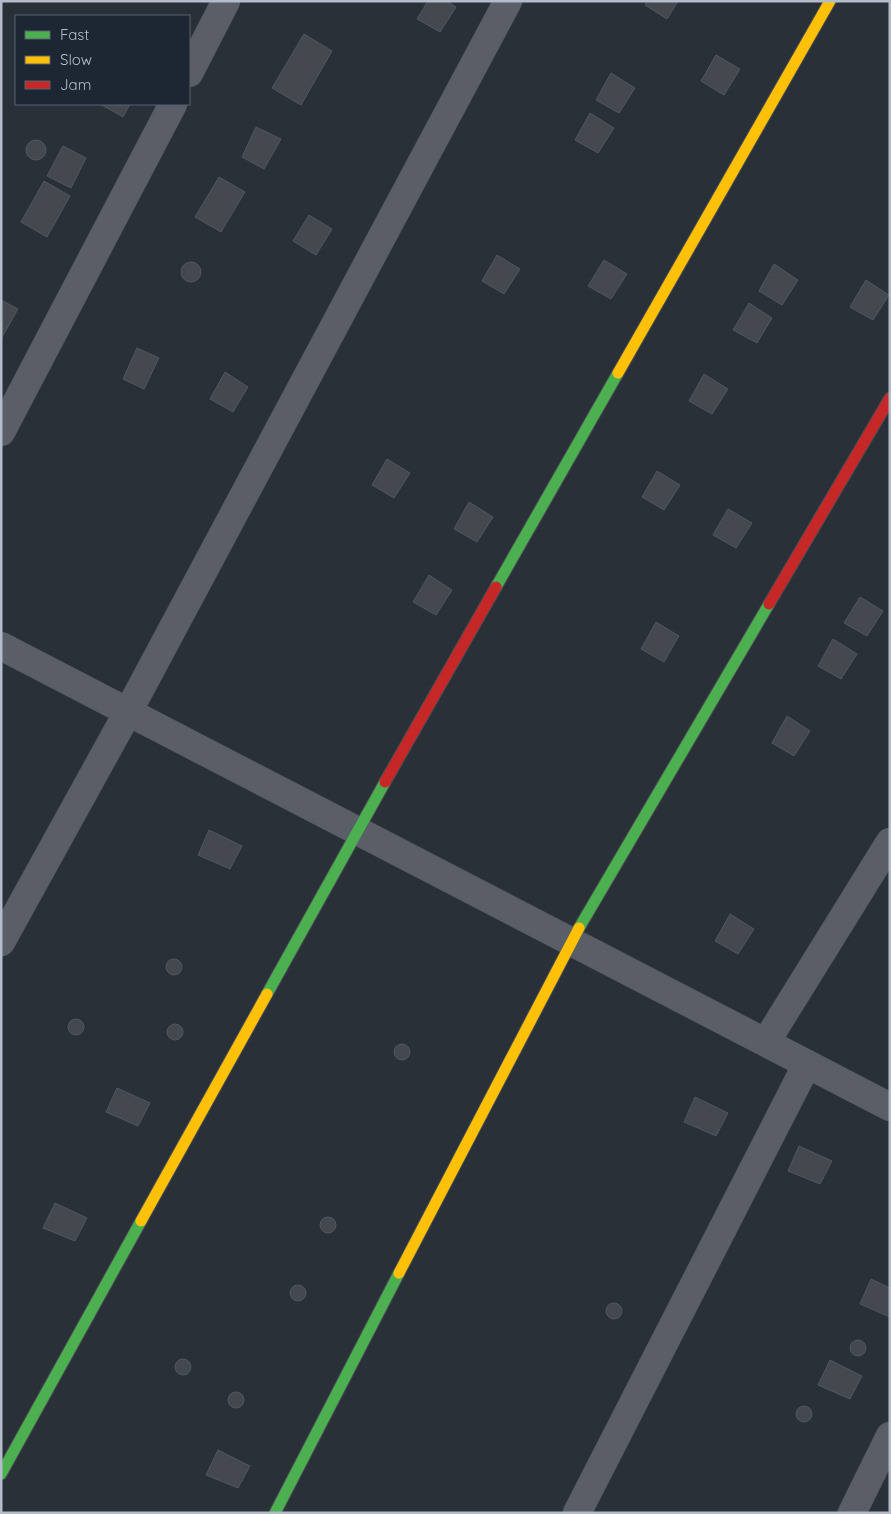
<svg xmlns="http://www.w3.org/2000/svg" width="891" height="1514" font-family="Quicksand,sans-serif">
  <rect width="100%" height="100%" fill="#2a3038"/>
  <!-- building -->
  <g fill="#444950" stroke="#52575f">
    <path d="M 428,1 L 447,1 L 456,7 L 440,32 L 417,19 Z"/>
    <path d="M 647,1 L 678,1 L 667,19 L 645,5 Z"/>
    <path d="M 304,34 L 332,51 L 301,105 L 272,88 Z"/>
    <path d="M 716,55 L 740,69 L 724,95 L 701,81 Z"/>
    <path d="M 611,73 L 635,88 L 619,113 L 596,100 Z"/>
    <path d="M 100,104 L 130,104 L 123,117 Z"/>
    <path d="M 590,113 L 614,128 L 598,153 L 575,140 Z"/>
    <path d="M 256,127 L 281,139 L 264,169 L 242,157 Z"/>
    <circle cx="36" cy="150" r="10"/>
    <path d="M 63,146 L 86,158 L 71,188 L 47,176 Z"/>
    <path d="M 219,177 L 245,192 L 221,232 L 195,217 Z"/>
    <path d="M 44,181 L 70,196 L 47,237 L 21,222 Z"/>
    <path d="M 309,215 L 332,229 L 316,255 L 293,241 Z"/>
    <path d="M 497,255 L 520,269 L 504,294 L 482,281 Z"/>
    <path d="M 604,260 L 627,274 L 611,299 L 588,286 Z"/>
    <circle cx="191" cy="272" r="10"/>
    <path d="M 774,264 L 798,280 L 782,305 L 759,291 Z"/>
    <path d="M 866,280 L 889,295 L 873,320 L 850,307 Z"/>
    <path d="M 1,300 L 18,309 L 1,339 Z"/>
    <path d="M 749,303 L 772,318 L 757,343 L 733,330 Z"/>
    <path d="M 137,348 L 159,358 L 144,389 L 123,379 Z"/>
    <path d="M 225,372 L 248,387 L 233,412 L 210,399 Z"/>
    <path d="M 704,374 L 728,389 L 712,414 L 689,401 Z"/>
    <path d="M 387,459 L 410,473 L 394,498 L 372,485 Z"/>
    <path d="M 657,471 L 680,485 L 664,510 L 642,497 Z"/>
    <path d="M 469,502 L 493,517 L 477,542 L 454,529 Z"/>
    <path d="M 728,509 L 752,523 L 736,548 L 713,535 Z"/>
    <path d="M 429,575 L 452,590 L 436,615 L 413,602 Z"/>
    <path d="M 860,597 L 883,611 L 867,636 L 844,623 Z"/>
    <path d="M 656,622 L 679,636 L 664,662 L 641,649 Z"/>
    <path d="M 833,639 L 857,654 L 841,679 L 818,666 Z"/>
    <path d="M 787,716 L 810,731 L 794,756 L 772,743 Z"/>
    <path d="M 209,830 L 242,846 L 230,869 L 198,855 Z"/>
    <path d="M 730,914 L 754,929 L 738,954 L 715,941 Z"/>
    <circle cx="174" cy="967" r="8"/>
    <circle cx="76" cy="1027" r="8"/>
    <circle cx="175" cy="1032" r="8"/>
    <circle cx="402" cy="1052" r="8"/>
    <path d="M 117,1088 L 150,1103 L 138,1126 L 106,1112 Z"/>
    <path d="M 695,1097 L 728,1113 L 716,1136 L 684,1122 Z"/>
    <path d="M 799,1146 L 832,1161 L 820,1184 L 788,1171 Z"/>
    <path d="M 55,1203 L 87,1218 L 75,1241 L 43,1228 Z"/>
    <circle cx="328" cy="1225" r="8"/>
    <path d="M 871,1279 L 890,1288 L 890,1317 L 860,1304 Z"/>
    <circle cx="298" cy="1293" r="8"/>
    <circle cx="614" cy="1311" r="8"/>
    <circle cx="858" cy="1348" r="8"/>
    <circle cx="183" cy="1367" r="8"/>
    <path d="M 830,1360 L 862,1376 L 850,1399 L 818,1385 Z"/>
    <circle cx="236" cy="1400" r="8"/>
    <circle cx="804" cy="1414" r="8"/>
    <path d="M 218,1450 L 250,1466 L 238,1488 L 206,1475 Z"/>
  </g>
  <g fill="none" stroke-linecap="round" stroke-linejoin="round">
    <!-- street casing -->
    <g stroke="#484c53" stroke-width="29">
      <g id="street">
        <path d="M 189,73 L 226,1"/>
        <path d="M 1,432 L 173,104"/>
        <path d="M 1,646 L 890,1107"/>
        <path d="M 1,942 L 128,712 L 508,1"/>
        <path d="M 766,1042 L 890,842"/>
        <path d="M 577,1513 L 807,1064"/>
        <path d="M 852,1513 L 890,1436"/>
      </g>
    </g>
    <!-- fast casing -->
    <g stroke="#484c53" stroke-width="13">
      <g id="fast">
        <path d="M 496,587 L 618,373"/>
        <path d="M 579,928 L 769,604"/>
        <path d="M 267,994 L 385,782"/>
        <path d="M 1,1474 L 141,1221"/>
        <path d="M 275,1513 L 399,1273"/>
      </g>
    </g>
    <!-- slow casing -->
    <g stroke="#484c53" stroke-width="13">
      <g id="slow">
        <path d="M 618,373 L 830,1"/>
        <path d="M 141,1221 L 267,994"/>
        <path d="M 399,1273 L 579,928"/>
      </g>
    </g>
    <!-- jam casing -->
    <g stroke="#484c53" stroke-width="13">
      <g id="jam">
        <path d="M 769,604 L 890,398"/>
        <path d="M 385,782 L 496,587"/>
      </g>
    </g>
    <!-- street -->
    <use href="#street" stroke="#5a5e66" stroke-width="28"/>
    <!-- fast -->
    <use href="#fast" stroke="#4caf50" stroke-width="11"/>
    <!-- slow -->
    <use href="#slow" stroke="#ffc107" stroke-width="11"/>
    <!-- jam -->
    <use href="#jam" stroke="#c62828" stroke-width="11"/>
  </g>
  <!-- border -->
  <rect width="891" height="1514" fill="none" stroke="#b4bcc9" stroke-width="5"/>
  <!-- legend -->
  <rect x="15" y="15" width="175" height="90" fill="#1d2633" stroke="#59626f"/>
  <rect x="25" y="31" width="25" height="8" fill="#4caf50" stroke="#59626f"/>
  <text x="60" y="40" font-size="15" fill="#b4bcc9">Fast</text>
  <rect x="25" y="56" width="25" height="8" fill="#ffc107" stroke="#59626f"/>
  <text x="60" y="65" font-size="15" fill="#b4bcc9">Slow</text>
  <rect x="25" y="81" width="25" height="8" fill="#c62828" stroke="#59626f"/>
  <text x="60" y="90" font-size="15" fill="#b4bcc9">Jam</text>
</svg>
